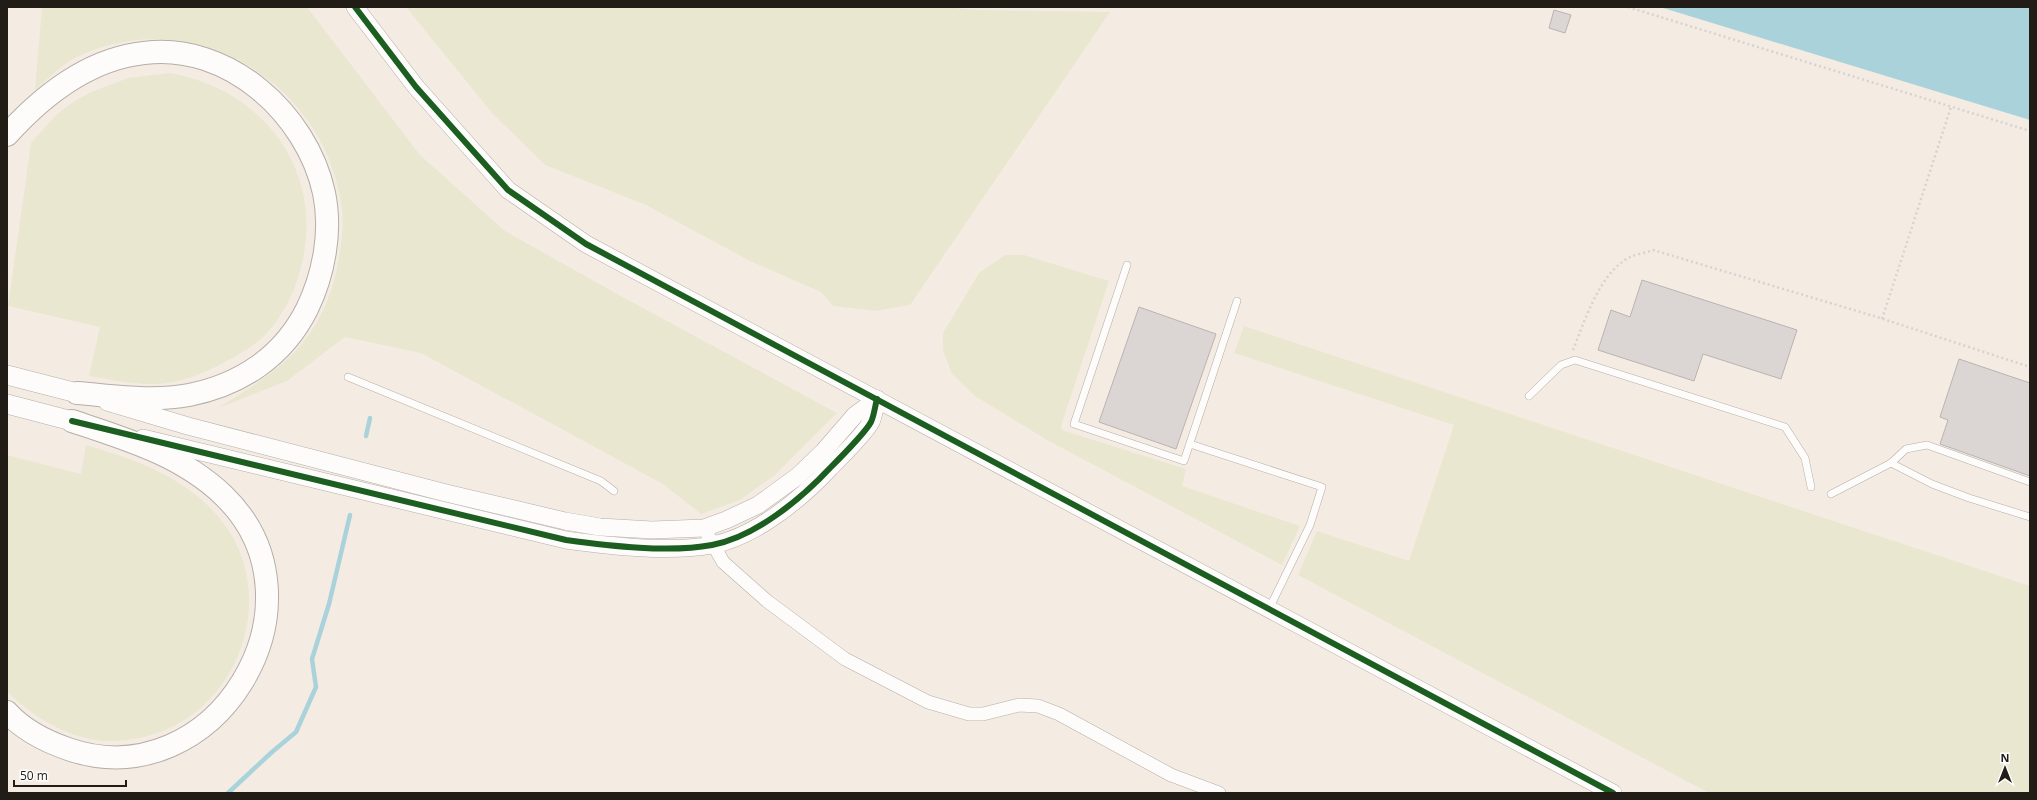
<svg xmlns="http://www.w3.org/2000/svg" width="2037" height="800" font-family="'Open Sans',sans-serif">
  <rect width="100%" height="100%" fill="#f4ece3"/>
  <!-- green -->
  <g fill="#e9e7d0">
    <path d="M 42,7 L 307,7 L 420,155 L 505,231 L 619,295 L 837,413 L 775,475 L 740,500 L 701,514 L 663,484 L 421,353 L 345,337 L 287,381 L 218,408 C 251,387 285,368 308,336 C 324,314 333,289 338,263 C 341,246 344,227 342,210 C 328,85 195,2 79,56 C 62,64 49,78 35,90 Z"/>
    <path d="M 406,7 L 943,7 L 977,10 L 1110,12 L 910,305 L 876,311 L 833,306 L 821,292 L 752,262 L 646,205 L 545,165 L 492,113 Z"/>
    <path d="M 170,73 C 261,89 322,166 303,259 C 297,287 285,315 264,336 C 252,348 236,356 221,364 C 202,374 180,383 158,384 C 136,385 111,380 89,376 L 100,327 L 8,306 L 31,143 L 57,114 L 73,102 L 91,92 L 128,78 Z"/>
    <path d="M 1005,255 L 1024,255 L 1109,281 L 1061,426 L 1062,430 L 1186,469 L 1182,486 L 1300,526 L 1282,565 L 1047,440 L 975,396 L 952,374 L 943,350 L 943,333 L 979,273 Z"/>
    <path d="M 1244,326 L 2030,586 L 2030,793 L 1709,793 L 1298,575 L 1317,531 L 1409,561 L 1454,425 L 1234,353 Z"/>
    <path d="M 86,445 C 134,459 183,476 217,515 C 284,591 240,715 144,737 C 126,741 107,743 90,739 C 57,732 31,714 7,692 L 7,455 L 81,474 Z"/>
  </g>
  <!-- water -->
  <path fill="#aad2db" d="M 1660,7 L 2030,7 L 2030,120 Z"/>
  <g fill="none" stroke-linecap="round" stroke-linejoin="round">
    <!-- stream -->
    <g stroke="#aad2db" stroke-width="4.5">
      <path d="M 366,436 L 370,418"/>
      <path d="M 228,793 L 272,752 L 296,732 L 316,687 L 312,659 L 329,604 L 350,515"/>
    </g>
  </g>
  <!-- building -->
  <g fill="#dbd5d4" stroke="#b9b3b2">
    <path d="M 1554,10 L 1571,15 L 1565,33 L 1549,28 Z"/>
    <path d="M 1642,280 L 1797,330 L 1781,379 L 1703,354 L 1694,381 L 1598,350 L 1611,310 L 1630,317 Z"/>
    <path d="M 1139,307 L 1216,334 L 1176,449 L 1099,422 Z"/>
    <path d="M 1959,359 L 2030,383 L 2030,476 L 1940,444 L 1948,420 L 1940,417 Z"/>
  </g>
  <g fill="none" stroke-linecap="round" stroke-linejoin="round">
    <!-- service casing -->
    <g stroke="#b4aea7" stroke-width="8">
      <g id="service">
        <path d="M 1127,265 L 1074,424 L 1184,461 L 1237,301"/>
        <path d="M 348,377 L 601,481 L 614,491"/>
        <path d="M 1529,396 L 1561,365 L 1575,360 L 1785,427 L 1805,458 L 1811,487"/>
        <path d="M 1190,444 L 1322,487 L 1310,525 L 1269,609"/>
        <path d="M 1891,463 L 1932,484 L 1969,498 L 2030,517"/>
        <path d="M 1831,494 L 1891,463 L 1906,449 L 1927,445 L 2030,482"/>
      </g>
    </g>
    <!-- minor casing -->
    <g stroke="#b4aea7" stroke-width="14">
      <path id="minor" d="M 704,528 L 723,562 L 767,601 L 845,659 L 928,702 L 969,714 L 983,714 L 1019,705 L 1038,706 L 1059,714 L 1171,775 L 1219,793"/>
    </g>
    <!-- tertiary casing -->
    <g stroke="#b4aea7" stroke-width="18">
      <g id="tertiary">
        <path d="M 355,7 L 416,87 L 508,190 L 586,244 L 1613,793"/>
        <path d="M 107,402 L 188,426 L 446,493 L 565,521 L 600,527 L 652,530 L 704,528 L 726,520 L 758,505 L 798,476 L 823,452 L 855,415 L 877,399"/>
        <path d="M 143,438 L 566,540 C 610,546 669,553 712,545 C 755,537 801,499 830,468 C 840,458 865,433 871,422 C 874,416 875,406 877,399"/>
      </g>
    </g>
    <!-- secondary casing -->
    <g stroke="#b4aea7" stroke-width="20">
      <g id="secondary">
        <path d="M 7,375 L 77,393"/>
        <path d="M 7,404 L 72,421"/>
      </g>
    </g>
    <!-- trunk casing -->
    <g stroke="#b4aea7" stroke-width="24">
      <g id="trunk">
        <path d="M 7,135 C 43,95 89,59 144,53 C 228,42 307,114 324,193 C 332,231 324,274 307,309 C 283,357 240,385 189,395 C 152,402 115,396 77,393"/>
        <path d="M 7,712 C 23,730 45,741 68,749 C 215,800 335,602 223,495 C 181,455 126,439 72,421"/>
      </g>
    </g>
    <!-- path -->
    <g stroke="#d5d3d1" stroke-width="2.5" stroke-dasharray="2 3" stroke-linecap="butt">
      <path d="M 1628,7 L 2030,131"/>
      <path d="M 1882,319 L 1951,107"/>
      <path d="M 1573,350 C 1585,320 1600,272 1630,257 C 1637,254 1646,253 1653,250 L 1877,317 L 2030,367"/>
    </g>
    <!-- service -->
    <use href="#service" stroke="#fdfcfb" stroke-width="7"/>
    <!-- minor -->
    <use href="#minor" stroke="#fdfcfb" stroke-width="13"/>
    <!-- tertiary -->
    <use href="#tertiary" stroke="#fdfcfb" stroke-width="17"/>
    <!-- secondary -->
    <use href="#secondary" stroke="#fdfcfb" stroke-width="19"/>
    <!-- trunk -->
    <use href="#trunk" stroke="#fdfcfb" stroke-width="22"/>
    <!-- cycleway casing -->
    <g stroke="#fdfdfd" stroke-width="8">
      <g id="cycleway">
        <path d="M 355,7 L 416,87 L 508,190 L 586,244 L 1613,793"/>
        <path d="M 72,421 L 566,540 C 610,546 669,553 712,545 C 755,537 801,499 830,468 C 840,458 865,433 871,422 C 874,416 875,406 877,399"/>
      </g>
    </g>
    <!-- cycleway -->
    <use href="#cycleway" stroke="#1b5e20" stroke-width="6"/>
  </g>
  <!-- border -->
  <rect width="2037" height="800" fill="none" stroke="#211c16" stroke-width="16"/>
  <!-- north arrow -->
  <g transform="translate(2005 768)" stroke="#fdfdfd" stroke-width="3" paint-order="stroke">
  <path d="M0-3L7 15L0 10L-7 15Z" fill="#211c16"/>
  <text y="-6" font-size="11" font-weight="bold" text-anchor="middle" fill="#211c16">N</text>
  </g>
  <!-- scale -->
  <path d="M14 780v6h112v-6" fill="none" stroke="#211c16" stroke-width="2"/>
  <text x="20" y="780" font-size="12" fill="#211c16" stroke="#fdfdfd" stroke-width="3" paint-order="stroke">50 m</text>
</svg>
